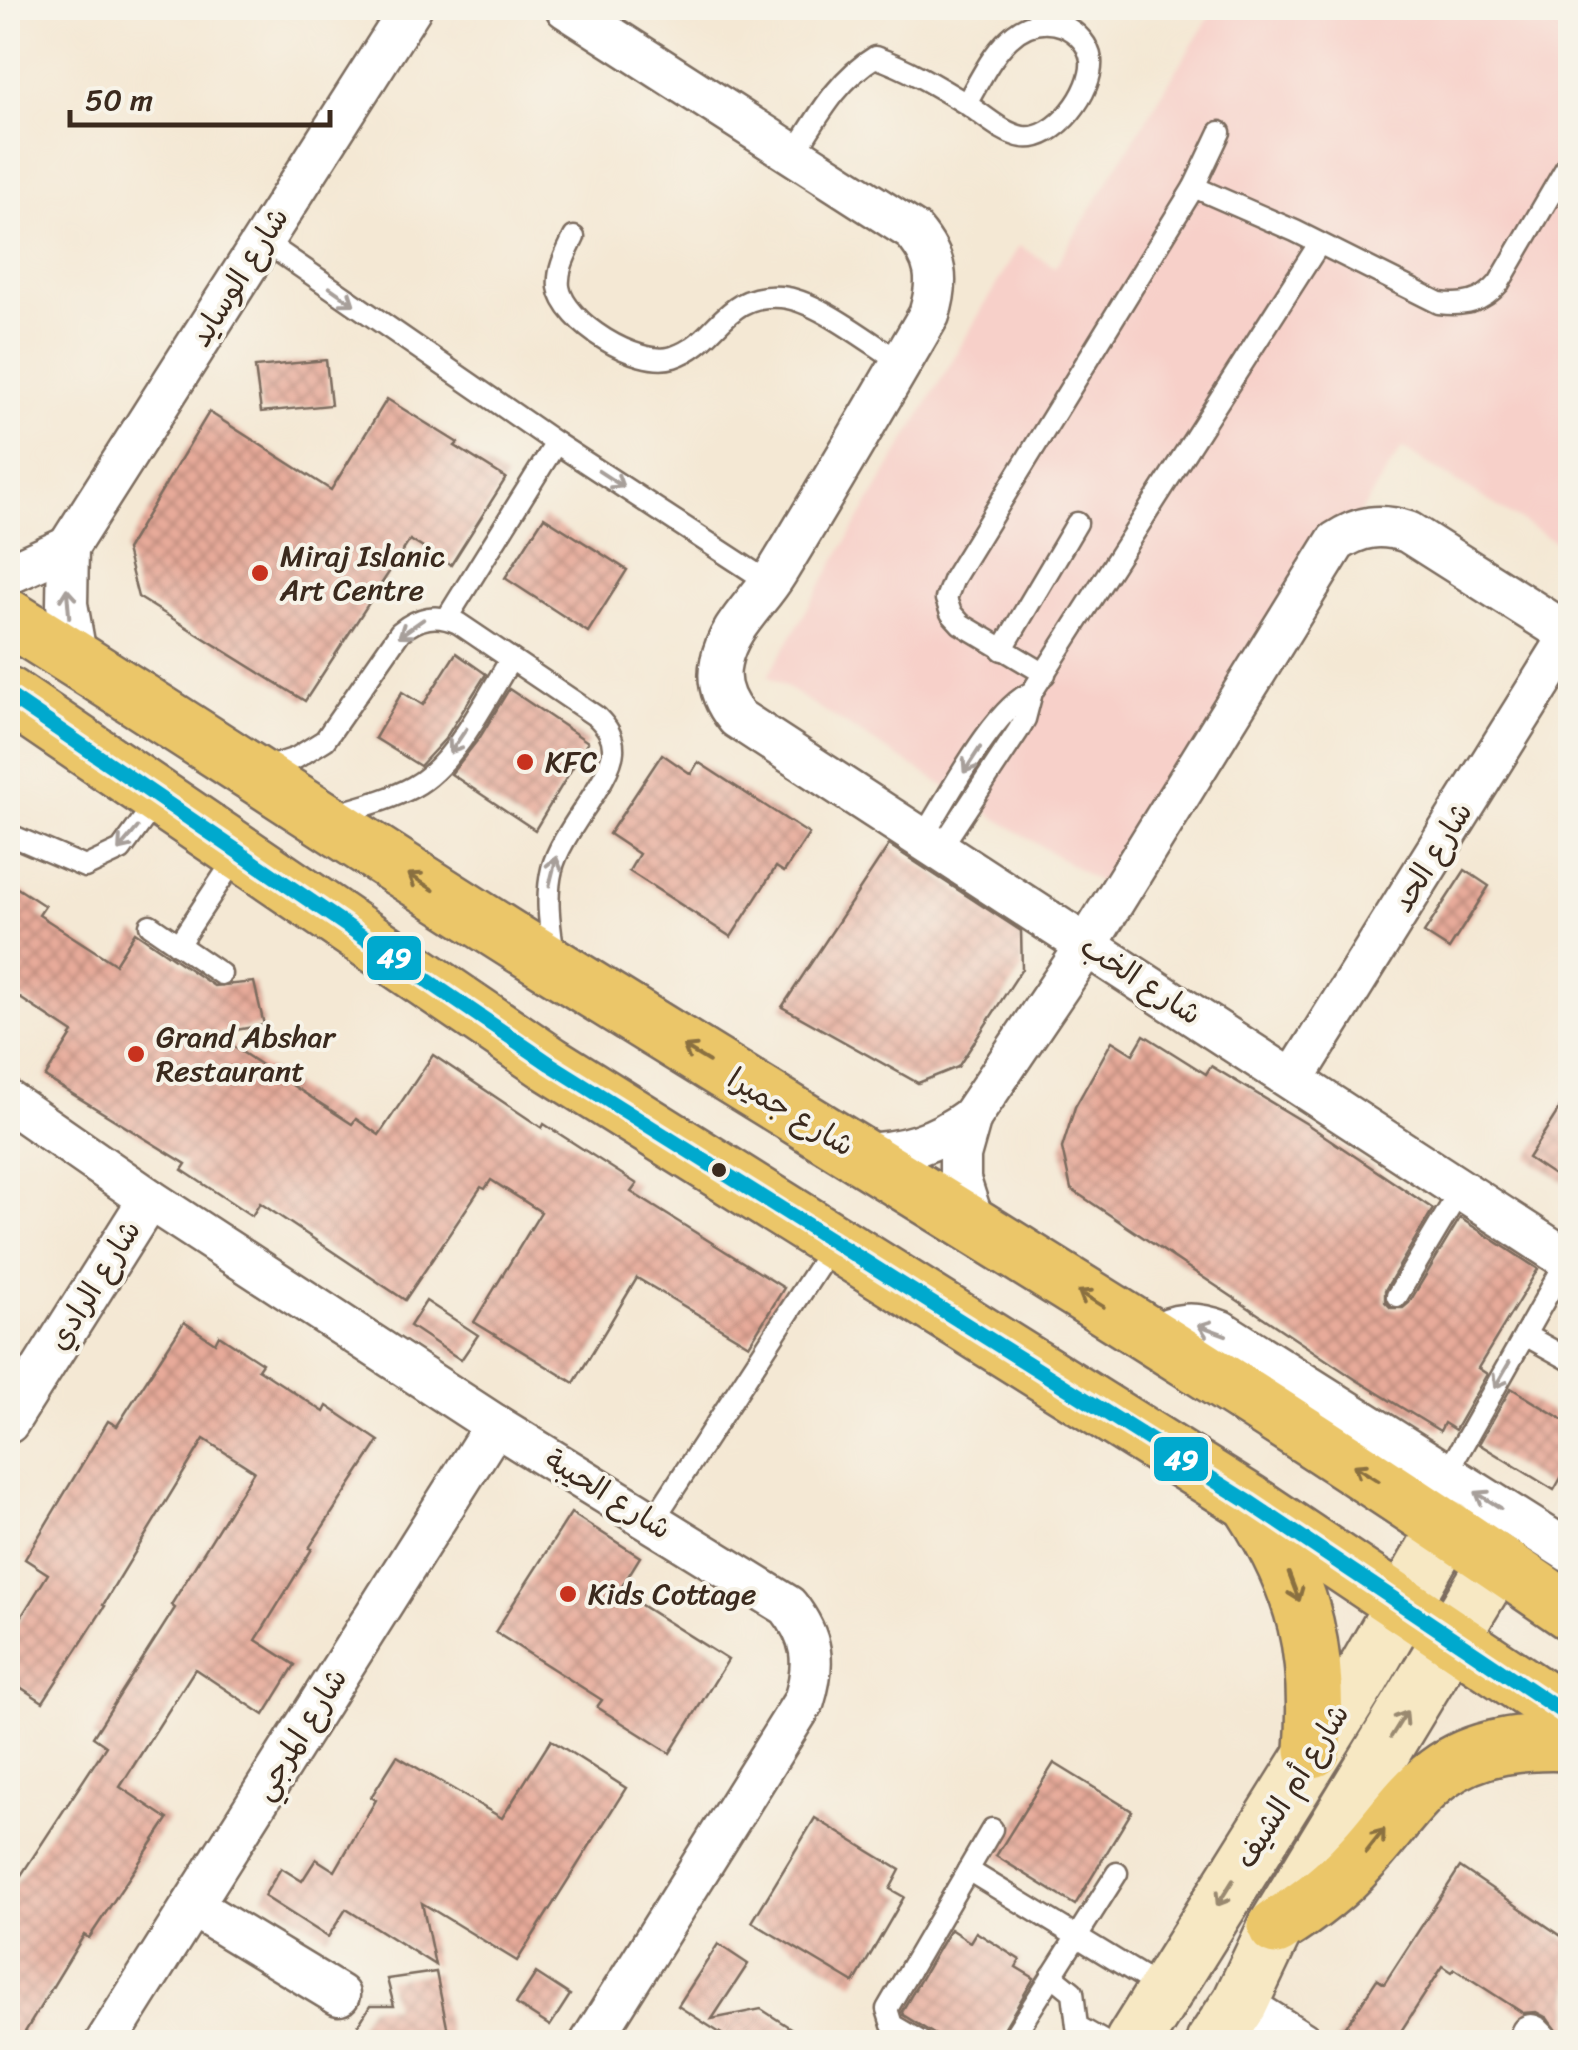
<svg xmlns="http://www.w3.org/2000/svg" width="1578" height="2050" font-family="Sriracha,'Playpen Sans Arabic',sans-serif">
  <defs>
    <pattern id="building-cross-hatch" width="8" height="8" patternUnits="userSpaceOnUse" patternTransform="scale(2.5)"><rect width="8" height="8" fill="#e7aa9a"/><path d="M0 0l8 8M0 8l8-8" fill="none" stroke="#bc8b7d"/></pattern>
  </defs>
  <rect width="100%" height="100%" fill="#f7f3e8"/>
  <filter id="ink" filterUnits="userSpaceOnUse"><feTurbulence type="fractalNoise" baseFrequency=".01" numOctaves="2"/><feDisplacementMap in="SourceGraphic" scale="20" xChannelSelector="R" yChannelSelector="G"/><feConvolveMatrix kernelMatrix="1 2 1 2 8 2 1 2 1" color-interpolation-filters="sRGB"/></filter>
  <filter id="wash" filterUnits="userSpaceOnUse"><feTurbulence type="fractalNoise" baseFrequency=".0048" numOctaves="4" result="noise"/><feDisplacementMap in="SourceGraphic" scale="40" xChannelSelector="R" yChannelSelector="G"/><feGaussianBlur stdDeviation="2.25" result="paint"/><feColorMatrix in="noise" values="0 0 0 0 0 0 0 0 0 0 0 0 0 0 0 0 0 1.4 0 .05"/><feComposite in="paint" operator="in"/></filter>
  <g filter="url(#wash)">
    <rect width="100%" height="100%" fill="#f4e8d4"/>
    <!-- built -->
    <path fill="#f7d0c9" d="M 1215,8 L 1570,8 L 1570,551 L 1402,448 L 1116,893 L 768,676 L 1019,246 L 1055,267 Z"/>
    <g id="blocks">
      <!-- building -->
      <g fill="url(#building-cross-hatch)">
        <path d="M 326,360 L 331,405 L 261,412 L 255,367 Z"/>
        <path d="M 387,399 L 458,443 L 455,446 L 506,478 L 451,565 L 410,540 L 305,701 L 138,597 L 126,550 L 209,412 L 331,490 Z"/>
        <path d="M 544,517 L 627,570 L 588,632 L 505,578 Z"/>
        <path d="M 456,653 L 486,674 L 445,739 L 420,766 L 375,738 L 402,692 L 423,705 Z"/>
        <path d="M 509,689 L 588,742 L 535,830 L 451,774 L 480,737 Z"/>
        <path d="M 662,754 L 691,774 L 698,762 L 809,834 L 784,872 L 776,867 L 731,937 L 629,871 L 639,854 L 609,834 Z"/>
        <path d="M 889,845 L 1021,931 L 1022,969 L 958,1067 L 918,1083 L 782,1007 Z"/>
        <path d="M 1465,870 L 1489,886 L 1449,949 L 1424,933 Z"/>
        <path d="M 8,882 L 45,906 L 39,915 L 115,964 L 135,932 L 214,986 L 254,982 L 264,1025 L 214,1034 L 352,1124 L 356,1119 L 379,1135 L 433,1055 L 542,1128 L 544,1124 L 637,1184 L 631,1192 L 784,1288 L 749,1345 L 637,1278 L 574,1383 L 474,1322 L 541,1212 L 491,1180 L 485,1189 L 481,1187 L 405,1300 L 260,1203 L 252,1216 L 182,1170 L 186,1164 L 45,1077 L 73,1033 L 8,990 Z"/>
        <path d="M 1144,1035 L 1206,1074 L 1211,1066 L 1307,1124 L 1433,1209 L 1385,1290 L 1385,1302 L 1391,1308 L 1403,1308 L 1409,1303 L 1460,1218 L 1538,1269 L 1478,1368 L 1487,1374 L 1455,1430 L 1444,1423 L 1440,1431 L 1355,1379 L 1071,1189 L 1062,1148 L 1075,1107 L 1112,1041 L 1133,1054 Z"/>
        <path d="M 1570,1092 L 1570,1186 L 1528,1158 Z"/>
        <path d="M 426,1301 L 478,1335 L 461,1360 L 410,1326 Z"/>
        <path d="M 184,1322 L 215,1343 L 219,1335 L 262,1363 L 258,1369 L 324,1412 L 327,1406 L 379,1441 L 309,1548 L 312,1549 L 256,1640 L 295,1665 L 264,1715 L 195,1669 L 120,1787 L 168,1819 L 89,1938 L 84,1935 L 19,2042 L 8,2042 L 8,1895 L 106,1746 L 93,1737 L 175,1608 L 171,1605 L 254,1471 L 204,1439 L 103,1605 L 105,1606 L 43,1702 L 8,1679 L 8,1638 L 48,1574 L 25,1559 L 108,1421 L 117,1426 Z"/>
        <path d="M 1511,1388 L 1570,1424 L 1570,1462 L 1554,1490 L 1479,1444 Z"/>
        <path d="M 571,1513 L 640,1557 L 619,1591 L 728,1660 L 670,1753 L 597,1707 L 602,1700 L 495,1632 Z"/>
        <path d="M 551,1740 L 626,1788 L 517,1961 L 422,1903 L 435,1965 L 346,1909 L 328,1937 L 264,1896 L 281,1868 L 302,1881 L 316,1859 L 335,1871 L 376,1800 L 371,1797 L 397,1756 L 502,1818 Z"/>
        <path d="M 1054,1763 L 1132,1811 L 1075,1905 L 996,1856 Z"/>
        <path d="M 815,1818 L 900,1870 L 890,1889 L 904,1897 L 854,1983 L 752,1922 Z"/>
        <path d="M 1460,1867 L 1570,1942 L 1570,2042 L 1561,2038 L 1547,2018 L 1536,2012 L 1523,2013 L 1455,1969 L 1452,1972 L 1443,1966 L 1394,2042 L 1336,2042 L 1377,1979 L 1384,1984 Z"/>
        <path d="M 950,1929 L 970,1942 L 976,1932 L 1020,1960 L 1016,1967 L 1034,1978 L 996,2042 L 947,2042 L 903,2015 L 902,2011 Z"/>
        <path d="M 718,1944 L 748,1964 L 712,2019 L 761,2009 L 812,2042 L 734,2042 L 678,2006 Z"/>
        <path d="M 436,1972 L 450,2042 L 348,2042 L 370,2006 L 394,2006 L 387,1979 Z"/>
        <path d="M 536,1973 L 570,1995 L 550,2026 L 516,2004 Z"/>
      </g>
    </g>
  </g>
  <g filter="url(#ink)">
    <use href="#blocks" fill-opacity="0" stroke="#7c6c5e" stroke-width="2.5"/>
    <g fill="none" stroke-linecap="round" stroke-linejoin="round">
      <!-- lane casing -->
      <g stroke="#7c6c5e" stroke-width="25">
        <g id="lane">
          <path d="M 794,154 C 818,117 837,80 875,57 C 907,68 935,85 963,102 C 982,113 1001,133 1023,137 C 1056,142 1094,90 1091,60 C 1089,45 1077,32 1063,26 C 1012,8 987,68 966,104"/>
          <path d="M 1194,187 L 1295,231 L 1439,303 C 1464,306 1482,303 1499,283 L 1570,161"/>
          <path d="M 574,237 C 567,252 557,269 559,287 C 564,322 638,368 673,357 C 719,342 723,292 781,297 C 817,300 870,343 901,362"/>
          <path d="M 262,240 L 556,443 L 770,583"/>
          <path d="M 447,618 L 556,443"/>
          <path d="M 1002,650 L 1077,523"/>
          <path d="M 1045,674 L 961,624 L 951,613 L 946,599 L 954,578 L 1194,187 L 1220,132"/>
          <path d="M 260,770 L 296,758 L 325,740 L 400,632 C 419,617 436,613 458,623 L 597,717 C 606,726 614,736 613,751 C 611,781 561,832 552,869 C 545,898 550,927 554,956"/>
          <path d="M 333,815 C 360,807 389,800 413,787 C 455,765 486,698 511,659"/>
          <path d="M 8,834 L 85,867 L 121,850 L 159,798"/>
          <path d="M 922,838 C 947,800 993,708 1032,692"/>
          <path d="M 940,849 L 1018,731 L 1025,719 L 1032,692 L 1319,244"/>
          <path d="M 150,925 L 221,974"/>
          <path d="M 178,945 L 238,854"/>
          <path d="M 1397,1296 L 1461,1189"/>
          <path d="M 1525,1335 L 1570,1360"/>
          <path d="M 1447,1473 L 1567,1260"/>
          <path d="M 653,1521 L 832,1246"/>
          <path d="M 968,1870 L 1163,1989"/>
          <path d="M 1052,1975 L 1073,1992 L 1077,2026 L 1105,2042"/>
          <path d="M 921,2042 L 892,2025 L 887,2009 L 992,1829"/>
          <path d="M 1010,2042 L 1117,1873"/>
        </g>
      </g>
      <!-- street casing -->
      <g stroke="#7c6c5e" stroke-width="45">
        <g id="street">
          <path d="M 566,8 L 913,231 C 937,259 940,280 929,315 C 879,401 829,487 777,572 C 759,602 728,626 721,662 C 716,683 724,702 737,718 L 1570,1261"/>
          <path d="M 8,574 L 68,547"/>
          <path d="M 77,660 L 67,604 L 68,547 L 411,8"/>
          <path d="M 1294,1079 L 1570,636"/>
          <path d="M 8,1101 L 149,1199 L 495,1425 L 788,1606 C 813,1638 816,1662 804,1701 L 591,2042"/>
          <path d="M 859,1154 C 903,1153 936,1143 971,1117"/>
          <path d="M 975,1226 L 960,1180 L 960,1156 L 971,1117 L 1087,945 L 1336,542 C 1360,526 1380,523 1408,532 L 1570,635"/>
          <path d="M 1151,1337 C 1175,1322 1195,1321 1221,1331 L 1570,1552"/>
          <path d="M 8,1423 L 149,1199"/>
          <path d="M 192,1906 L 339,1995"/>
          <path d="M 1240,2003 L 1302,2042"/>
          <path d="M 1531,2035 L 1538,2042"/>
          <path d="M 106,2042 L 495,1425"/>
        </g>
      </g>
      <!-- secondary casing -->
      <g stroke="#7c6c5e" stroke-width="60">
        <g id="secondary">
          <path d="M 1133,2042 L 1361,1678 L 1447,1527"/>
          <path d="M 1214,2042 L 1240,2003 L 1276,1927 L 1497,1562"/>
        </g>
      </g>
      <!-- primary casing -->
      <g stroke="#7c6c5e" stroke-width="60">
        <g id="primary">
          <path d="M 8,617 C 192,731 372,853 557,968 C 897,1180 1241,1384 1570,1612"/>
          <path d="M 8,695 L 550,1064 L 1249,1502 L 1570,1717"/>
          <path d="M 1253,1508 C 1306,1590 1320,1654 1313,1750"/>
          <path d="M 1276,1927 C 1307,1908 1335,1887 1360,1859 C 1386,1832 1407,1797 1438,1774 C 1476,1745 1525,1741 1570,1743"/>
        </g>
      </g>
      <!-- lane -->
      <use href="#lane" stroke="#fff" stroke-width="20"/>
      <!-- street -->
      <use href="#street" stroke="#fff" stroke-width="40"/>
      <!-- secondary -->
      <use href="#secondary" stroke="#f7e8c3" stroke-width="55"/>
      <!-- primary -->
      <use href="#primary" stroke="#ebc669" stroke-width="55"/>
      <!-- bus-1 casing -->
      <g stroke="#f7f3e8" stroke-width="22">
        <path id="bus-1" d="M 8,695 L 550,1064 L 1249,1502 L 1570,1717"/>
      </g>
      <!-- bus-1 -->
      <use href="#bus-1" stroke="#00a9ce" stroke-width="15"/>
    </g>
    <!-- one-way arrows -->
    <defs><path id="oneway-shaft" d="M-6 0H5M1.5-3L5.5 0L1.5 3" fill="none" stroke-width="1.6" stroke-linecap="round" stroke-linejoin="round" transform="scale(2.5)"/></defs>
    <g stroke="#a79f9a">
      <use href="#oneway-shaft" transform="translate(342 296) rotate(35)"/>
      <use href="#oneway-shaft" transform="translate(611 479) rotate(33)"/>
      <use href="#oneway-shaft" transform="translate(68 603) rotate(-95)"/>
      <use href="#oneway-shaft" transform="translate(411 628) rotate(145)"/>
      <use href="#oneway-shaft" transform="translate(458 741) rotate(124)"/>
      <use href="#oneway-shaft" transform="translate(972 760) rotate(123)"/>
      <use href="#oneway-shaft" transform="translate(128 839) rotate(130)"/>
      <use href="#oneway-shaft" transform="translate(553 871) rotate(-76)"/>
      <use href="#oneway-shaft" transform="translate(1212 1330) rotate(-160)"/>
      <use href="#oneway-shaft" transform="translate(1502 1375) rotate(120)"/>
      <use href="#oneway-shaft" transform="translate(1488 1500) rotate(-148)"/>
    </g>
    <g stroke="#8a7040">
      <use href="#oneway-shaft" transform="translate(421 882) rotate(-147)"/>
      <use href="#oneway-shaft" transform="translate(696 1054) rotate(-149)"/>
      <use href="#oneway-shaft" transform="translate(1091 1299) rotate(-148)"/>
      <use href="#oneway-shaft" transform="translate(1366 1473) rotate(-148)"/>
      <use href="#oneway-shaft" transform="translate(1294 1587) rotate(69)"/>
      <use href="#oneway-shaft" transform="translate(1375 1841) rotate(-52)"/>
    </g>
    <g stroke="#998970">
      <use href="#oneway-shaft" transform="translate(1399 1724) rotate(-58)"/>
      <use href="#oneway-shaft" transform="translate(1225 1893) rotate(122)"/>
    </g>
  </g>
  <!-- markers -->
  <g fill="#c8321e" stroke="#f7f3e8" stroke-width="4">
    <circle cx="260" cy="573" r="10"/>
    <circle cx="525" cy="762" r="10"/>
    <circle cx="136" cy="1054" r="10"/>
    <circle cx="568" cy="1594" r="10"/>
  </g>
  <circle fill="#3b2a1e" stroke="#f7f3e8" stroke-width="4" cx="719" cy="1170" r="9"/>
  <g text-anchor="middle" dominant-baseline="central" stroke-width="8" stroke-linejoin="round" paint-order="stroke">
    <!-- street labels -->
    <g font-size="30" fill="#3b2a1e" stroke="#f7f3e8">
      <text transform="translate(239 277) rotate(-58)">شارع الوسايد</text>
      <text transform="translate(1432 857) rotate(-58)">شارع الحد</text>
      <text transform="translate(1141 980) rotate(33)">شارع الخب</text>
      <text transform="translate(791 1112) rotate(31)">شارع جميرا</text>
      <text transform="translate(94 1285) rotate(-58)">شارع الرادي</text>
      <text transform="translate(608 1494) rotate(32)">شارع الحيبة</text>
      <text transform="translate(300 1734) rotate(-58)">شارع المرجي</text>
      <text transform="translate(1292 1786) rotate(-58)">شارع أم الشيف</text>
    </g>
    <!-- poi labels -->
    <g font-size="30" fill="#3b2a1e" stroke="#f7f3e8" text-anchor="start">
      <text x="280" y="556">Miraj Islanic<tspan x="280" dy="34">Art Centre</tspan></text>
      <text x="545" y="762">KFC</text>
      <text x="156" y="1037">Grand Abshar<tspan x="156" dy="34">Restaurant</tspan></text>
      <text x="588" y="1594">Kids Cottage</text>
    </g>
  </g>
  <g stroke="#f7f3e8" stroke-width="4">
    <rect x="365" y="934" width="58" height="48" rx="10" fill="#00a9ce"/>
    <rect x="1152" y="1435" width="58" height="48" rx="10" fill="#00a9ce"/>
  </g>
  <g font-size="28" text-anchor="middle" font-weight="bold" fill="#fff">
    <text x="394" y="967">49</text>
    <text x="1181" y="1469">49</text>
  </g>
  <!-- margin -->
  <rect width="1578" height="2050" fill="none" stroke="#f7f3e8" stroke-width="40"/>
  <!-- scale -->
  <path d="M70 110v15h260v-15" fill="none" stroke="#3b2a1e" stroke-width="5"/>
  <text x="85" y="110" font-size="30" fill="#3b2a1e" stroke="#f7f3e8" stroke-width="8" paint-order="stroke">50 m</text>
</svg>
